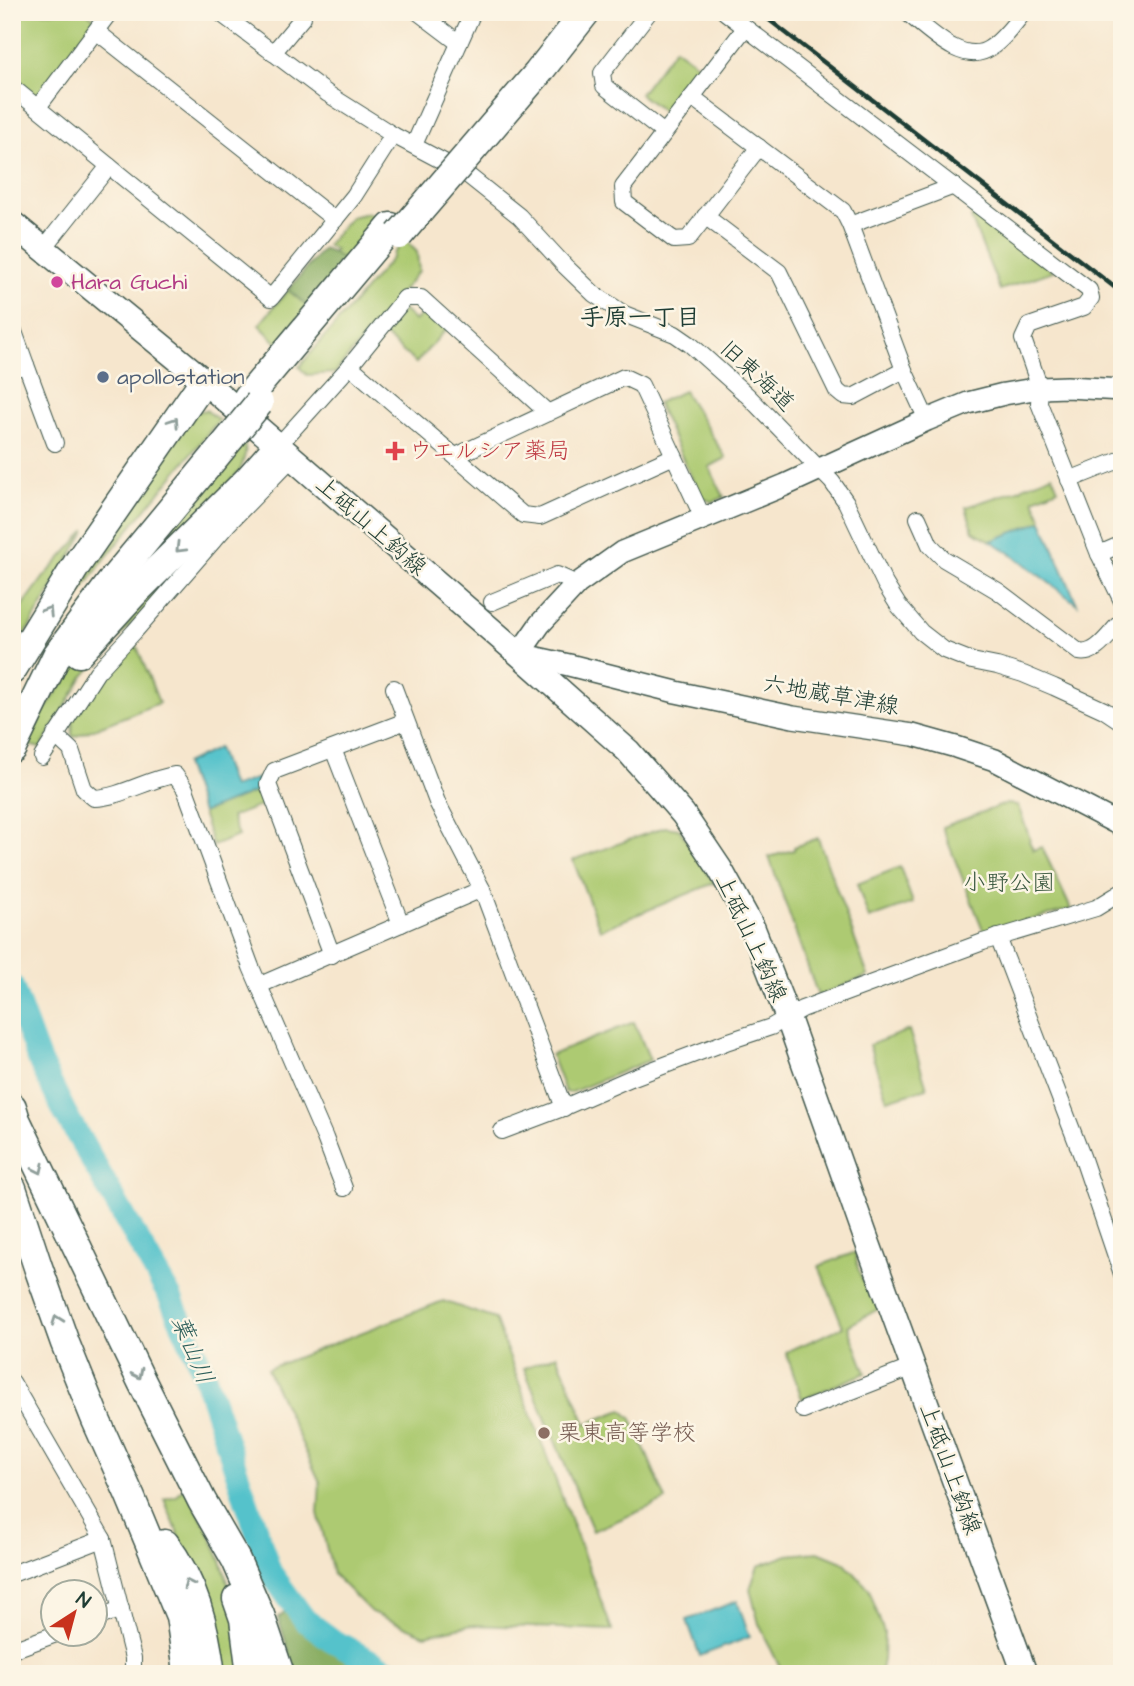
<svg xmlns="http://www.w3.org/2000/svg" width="1134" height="1686" font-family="'Architects Daughter','Klee One',sans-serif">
  <rect width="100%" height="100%" fill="#fcf5e5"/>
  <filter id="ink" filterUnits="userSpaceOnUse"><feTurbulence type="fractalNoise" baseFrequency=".0143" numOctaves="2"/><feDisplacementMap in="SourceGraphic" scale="14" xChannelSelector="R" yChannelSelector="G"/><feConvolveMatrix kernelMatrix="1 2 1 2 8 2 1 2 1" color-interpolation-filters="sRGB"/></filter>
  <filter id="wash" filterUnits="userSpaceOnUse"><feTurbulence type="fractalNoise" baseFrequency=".00686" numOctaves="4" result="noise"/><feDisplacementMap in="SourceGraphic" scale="28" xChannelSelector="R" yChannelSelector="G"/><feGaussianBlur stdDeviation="1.57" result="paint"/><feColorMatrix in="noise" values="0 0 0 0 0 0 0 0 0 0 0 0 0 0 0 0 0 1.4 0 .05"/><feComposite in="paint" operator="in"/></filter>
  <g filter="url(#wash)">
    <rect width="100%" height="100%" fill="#f6e6cd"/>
    <!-- green -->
    <g fill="#adca72" stroke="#668453" stroke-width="2">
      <path d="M 12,12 L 86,12 L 96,20 L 39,95 L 34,96 L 12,79 Z"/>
      <path d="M 675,48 L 704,69 L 669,116 L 640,94 Z"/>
      <path d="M 976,212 L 1053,271 L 1000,290 L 971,218 Z"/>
      <path d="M 367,213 L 373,215 L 383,222 L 347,262 L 333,253 L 335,250 L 327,245 L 351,217 Z"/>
      <path d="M 405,240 L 417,252 L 419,271 L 335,373 L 307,375 L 299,367 L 393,257 L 393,254 Z"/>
      <path d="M 288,290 L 311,309 L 280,346 L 259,325 Z"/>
      <path d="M 403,310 L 415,321 L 426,310 L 447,328 L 416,363 L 384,335 Z"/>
      <path d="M 684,391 L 726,458 L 709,467 L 724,497 L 713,502 L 701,498 L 657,403 Z"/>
      <path d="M 206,410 L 219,420 L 107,556 L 72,604 L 65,598 L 195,412 Z"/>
      <path d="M 241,439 C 250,449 243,460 240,471 L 122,595 L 134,565 Z"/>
      <path d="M 1052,475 L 1058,489 L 1034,499 L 1042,521 L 991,541 L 973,531 L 966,507 L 1021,489 L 1023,487 Z"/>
      <path d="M 86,530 L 12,657 L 12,621 L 44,577 Z"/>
      <path d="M 197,547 L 162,590 L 82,678 L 41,748 L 28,745 L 42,714 L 59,689 L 81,660 Z"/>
      <path d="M 136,644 L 159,703 L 74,737 L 72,735 L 73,719 L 101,678 Z"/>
      <path d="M 262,789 L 268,803 L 231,817 L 238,836 L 213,846 L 202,813 Z"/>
      <path d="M 1008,803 L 1018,806 L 1030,839 L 1029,841 L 1033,850 L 1042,847 L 1071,909 L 984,932 L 942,827 Z"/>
      <path d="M 665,827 L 679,829 L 714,883 L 600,930 L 573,860 Z"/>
      <path d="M 818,838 L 868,976 L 818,996 L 769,857 L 794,850 L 794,847 Z"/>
      <path d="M 900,867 L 913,903 L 869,919 L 857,884 Z"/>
      <path d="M 634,1022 L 650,1060 L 570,1093 L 565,1092 L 551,1055 Z"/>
      <path d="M 909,1030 L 927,1088 L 887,1100 L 869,1045 Z"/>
      <path d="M 856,1252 C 856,1274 867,1291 880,1308 L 848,1326 L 866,1373 L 802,1399 L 786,1352 L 843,1327 L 819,1266 Z"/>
      <path d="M 443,1301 L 495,1319 L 612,1630 L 472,1625 L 425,1635 L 371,1612 L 333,1574 L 318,1513 L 320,1482 L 267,1369 Z"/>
      <path d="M 557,1355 L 586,1424 L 622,1410 L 632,1419 L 666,1500 L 593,1531 L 524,1368 Z"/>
      <path d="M 185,1487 C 195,1507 207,1526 215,1546 C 233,1587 239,1630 245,1674 L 224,1674 L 184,1548 L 164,1499 L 176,1496 Z"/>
      <path d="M 818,1552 L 845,1563 L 869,1589 L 884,1633 L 883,1660 L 880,1674 L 783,1674 L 759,1624 L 750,1589 L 758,1566 L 788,1555 Z"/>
    </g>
    <!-- forest -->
    <g fill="#8aae64" stroke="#54764c" stroke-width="2">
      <path d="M 323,249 L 333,253 L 347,262 L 311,309 L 288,290 Z"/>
      <path d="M 286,1610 L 327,1642 L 382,1674 L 296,1674 L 278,1618 Z"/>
    </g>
    <!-- water -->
    <g fill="#54c2cb" stroke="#3a8080" stroke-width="2">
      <path d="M 1042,521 L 1077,604 L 1010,553 L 991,541 Z"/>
      <path d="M 218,748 L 232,787 L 258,778 L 262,789 L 202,813 L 185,764 Z"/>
      <path d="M 737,1601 L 750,1637 L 700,1656 L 687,1620 Z"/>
    </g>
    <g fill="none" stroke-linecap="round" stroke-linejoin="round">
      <!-- river -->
      <path stroke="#54c2cb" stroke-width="24" d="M 12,987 L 39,1060 L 65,1113 L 170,1297 L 202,1368 L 270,1572 L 305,1620 L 332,1640 L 387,1670 L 402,1674"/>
    </g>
  </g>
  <g filter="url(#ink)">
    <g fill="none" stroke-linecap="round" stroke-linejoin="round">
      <!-- street casing -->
      <g stroke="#3f564b" stroke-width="18">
        <g id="street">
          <path d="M 219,12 L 328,94 L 393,135 L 465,173 L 519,216 L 565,266 L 594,294 L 624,314 L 675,334 L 691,345 L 748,396 L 832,482 L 846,502 L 885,584 L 898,605 L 921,632 L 944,650 L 972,661 L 997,666 L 1023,674 L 1054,687 L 1104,710 L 1122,722"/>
          <path d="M 418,12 L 459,43"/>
          <path d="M 649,12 L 602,73 L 604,86 L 664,133"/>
          <path d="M 725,12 L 1089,290 L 1091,298 L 1084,307 L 1029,326 L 1023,339 L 1040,388 L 1039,403 L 1099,554 L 1122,601"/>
          <path d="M 906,12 C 927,28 963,67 990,48 C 1003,40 1014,24 1024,12"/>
          <path d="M 745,28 L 623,187 L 624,202 L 674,240 L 688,239 L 759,147"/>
          <path d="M 96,31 L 335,220"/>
          <path d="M 273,53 L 303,17"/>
          <path d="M 12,87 L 271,298 L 354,196 L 393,135"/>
          <path d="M 692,97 L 843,211 L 850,225 L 904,370 L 927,420"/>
          <path d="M 38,107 L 110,12"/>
          <path d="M 414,145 L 473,12"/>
          <path d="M 705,216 L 779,272 L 837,391 L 843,396 L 853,397 L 904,370"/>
          <path d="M 850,225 L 954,186"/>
          <path d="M 44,248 L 109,166"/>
          <path d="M 12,326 L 26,365 L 12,369"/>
          <path d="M 26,365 L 55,443"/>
          <path d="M 350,366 L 523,515 L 540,517 L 674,456"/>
          <path d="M 278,446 L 350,366 L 405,298 L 421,298 L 548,413"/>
          <path d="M 456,456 L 624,377 L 641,385 L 703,518"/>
          <path d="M 1069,480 L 1122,459"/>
          <path d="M 918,518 L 930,545 L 944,559 L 998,591 L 1079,652 C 1097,656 1110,632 1122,621"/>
          <path d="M 1099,554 L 1122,544"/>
          <path d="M 492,602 L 557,575 L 577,584"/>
          <path d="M 394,688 L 437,802 L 482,889 L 564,1108"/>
          <path d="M 55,735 L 71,750 L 84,789 L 94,798 C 122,797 147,779 175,775 L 185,789 L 251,967 L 325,1138 L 344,1188"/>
          <path d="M 333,749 L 401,924"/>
          <path d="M 42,757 L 97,672 L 134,632 L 228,524 L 292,458"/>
          <path d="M 998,937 L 1082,1156 L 1122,1274"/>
          <path d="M 332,955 L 268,784 L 274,771 L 406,721"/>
          <path d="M 260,985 L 482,889"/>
          <path d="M 502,1131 L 560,1109 L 631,1078 L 726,1042 L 771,1027 L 802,1009 L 983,942 L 1096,908 L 1122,892"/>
          <path d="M 12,1382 L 103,1539 L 133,1658 L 133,1674"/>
          <path d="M 803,1410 L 913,1367"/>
          <path d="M 12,1574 L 103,1539"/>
          <path d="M 94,1619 L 121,1609"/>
          <path d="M 12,1650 L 56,1634"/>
        </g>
      </g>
      <!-- secondary casing -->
      <g stroke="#3f564b" stroke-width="24">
        <path id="secondary" d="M 1122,390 L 1067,387 L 1040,388 L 1004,394 L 968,403 L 927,420 L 785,485 L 622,552 L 577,584 L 540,624 L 519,654 L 569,665 L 676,692 L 793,717 L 913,735 L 956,747 L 995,760 L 1122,826"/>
      </g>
      <!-- primary casing -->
      <g stroke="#3f564b" stroke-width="27">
        <path id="primary" d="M 12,223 L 190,369 L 519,654 L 628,751 L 683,814 L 720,869 L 753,929 L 788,1018 L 867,1241 L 1025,1674"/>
      </g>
      <!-- highway casing -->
      <g stroke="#3f564b" stroke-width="31">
        <g id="highway">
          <path d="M 248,397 L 391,227"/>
          <path d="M 79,653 L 133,594 L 247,481 L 278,446"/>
          <path d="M 12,670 L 77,564 L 203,382"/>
          <path d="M 12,748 L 57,655 L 112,581 L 232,436"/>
          <path d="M 12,1107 L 16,1120 L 142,1382 L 202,1501 L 236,1560 L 260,1615 L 280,1674"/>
          <path d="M 12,1188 L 38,1267 L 65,1343 L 96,1420 L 130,1496 L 180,1616 L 187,1664 L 186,1674"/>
          <path d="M 165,1544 C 194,1582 205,1627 211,1674"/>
          <path d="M 237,1599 L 244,1619 L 250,1666 L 250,1674"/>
        </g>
      </g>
      <!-- street -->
      <use href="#street" stroke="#fff" stroke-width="16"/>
      <!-- secondary -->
      <use href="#secondary" stroke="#fff" stroke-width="21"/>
      <!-- primary -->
      <use href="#primary" stroke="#fff" stroke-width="24"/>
      <!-- highway -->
      <use href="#highway" stroke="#fff" stroke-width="28"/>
      <!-- rail -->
      <path stroke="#1f3d34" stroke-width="4.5" d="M 759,12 L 1122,293"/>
      <!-- highway-bridge casing -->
      <g stroke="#3f564b" stroke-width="31" stroke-linecap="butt">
        <g id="highway-bridge">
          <path d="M 399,235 L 538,73 L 586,12"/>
          <path d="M 232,436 L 259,403"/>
        </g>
      </g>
      <!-- highway-bridge -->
      <use href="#highway-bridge" stroke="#fff" stroke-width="28"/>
    </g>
    <!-- one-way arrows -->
    <defs><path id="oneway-chevron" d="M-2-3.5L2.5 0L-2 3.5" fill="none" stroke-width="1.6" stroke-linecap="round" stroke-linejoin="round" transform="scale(1.75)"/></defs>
    <g stroke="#8f9e9a">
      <use href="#oneway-chevron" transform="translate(174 422) rotate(-56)"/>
      <use href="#oneway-chevron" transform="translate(180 548) rotate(135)"/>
      <use href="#oneway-chevron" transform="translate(48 611) rotate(-58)"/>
      <use href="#oneway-chevron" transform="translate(39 1169) rotate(65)"/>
      <use href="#oneway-chevron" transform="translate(57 1320) rotate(-110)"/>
      <use href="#oneway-chevron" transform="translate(138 1374) rotate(64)"/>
      <use href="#oneway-chevron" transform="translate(188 1584) rotate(-115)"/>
    </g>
  </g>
  <!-- markers -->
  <circle fill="#d1479c" stroke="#fcf5e5" stroke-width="2.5" cx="57" cy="282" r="7"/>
  <circle fill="#5c6f8a" stroke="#fcf5e5" stroke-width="2.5" cx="103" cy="377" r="7"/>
  <path fill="#e0444e" stroke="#fcf5e5" stroke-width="2.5" d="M391.5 440.5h7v7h7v7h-7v7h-7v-7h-7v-7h7z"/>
  <circle fill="#8d6e63" stroke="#fcf5e5" stroke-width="2.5" cx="544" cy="1433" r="7"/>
  <g text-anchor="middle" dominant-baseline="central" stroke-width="5" stroke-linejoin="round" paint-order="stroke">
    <!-- hotel labels -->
    <g font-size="23" fill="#b23c85" stroke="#fcf5e5" text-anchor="start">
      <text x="71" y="282">Hara Guchi</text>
    </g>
    <!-- street labels -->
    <g font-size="23" fill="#1f3d34" stroke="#fcf5e5">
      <text transform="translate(757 376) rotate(43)">旧東海道</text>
      <text transform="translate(371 526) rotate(41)">上砥山上鈎線</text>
      <text transform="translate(831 695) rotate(10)">六地蔵草津線</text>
      <text transform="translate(751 938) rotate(65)">上砥山上鈎線</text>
      <text transform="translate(950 1469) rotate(70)">上砥山上鈎線</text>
    </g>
    <!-- service labels -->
    <g font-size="23" fill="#4e5e75" stroke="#fcf5e5" text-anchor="start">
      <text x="117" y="377">apollostation</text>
    </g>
    <!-- health labels -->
    <g font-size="23" fill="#be3a42" stroke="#fcf5e5" text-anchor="start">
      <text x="409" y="451">ウエルシア薬局</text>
    </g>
    <!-- park labels -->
    <g font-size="23" fill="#3b5940" stroke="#fcf5e5">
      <text x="1009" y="883">小野公園</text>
    </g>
    <!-- education labels -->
    <g font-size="23" fill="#785e54" stroke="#fcf5e5" text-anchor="start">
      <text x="558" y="1433">栗東高等学校</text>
    </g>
    <!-- neighbourhood labels -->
    <g font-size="24" font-weight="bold" fill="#1f3d34" stroke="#fcf5e5">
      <text x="640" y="318">手原一丁目</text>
    </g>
    <!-- water labels -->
    <g font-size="24" font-style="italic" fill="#2c5e5a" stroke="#fcf5e5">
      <text transform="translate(192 1350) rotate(67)">葉山川</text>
    </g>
  </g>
  <!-- margin -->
  <rect width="1134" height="1686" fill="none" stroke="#fcf5e5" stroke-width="42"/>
  <!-- north arrow -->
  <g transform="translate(74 1613) rotate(36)"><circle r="33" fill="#fcf5e5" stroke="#a4ab9e" stroke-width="2"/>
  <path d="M0-5L12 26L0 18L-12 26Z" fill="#c8321e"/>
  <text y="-10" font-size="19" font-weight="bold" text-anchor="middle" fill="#1f3d34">N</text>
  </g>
</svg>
